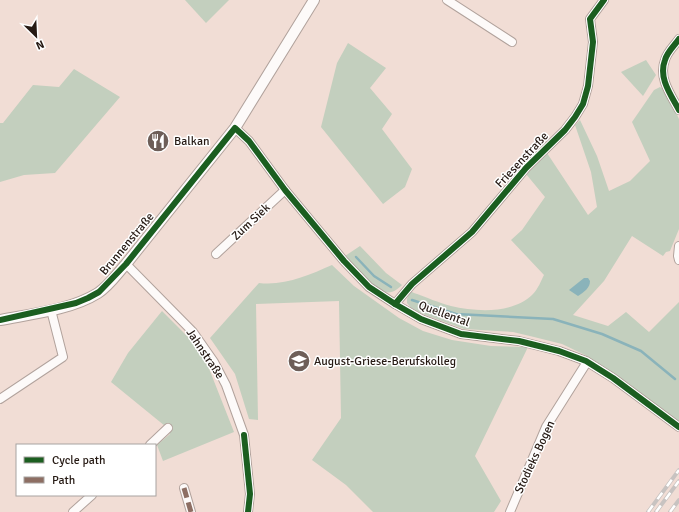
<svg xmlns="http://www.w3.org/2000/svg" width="679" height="512" font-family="Signika,sans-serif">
  <rect width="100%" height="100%" fill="#f1ddd5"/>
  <!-- green -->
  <g fill="#c3cfbe">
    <path d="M 185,0 L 229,0 L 206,23 Z"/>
    <path d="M 348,43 L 386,68 L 370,88 L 392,114 L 382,129 L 412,169 L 405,187 L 383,204 L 321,127 L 337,63 Z"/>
    <path d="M 646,60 L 656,75 L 643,96 L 621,72 Z"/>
    <path d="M 74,69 L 120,97 L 55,173 L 24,175 L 0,182 L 0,123 L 3,123 L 33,85 L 59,87 Z"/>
    <path d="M 660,87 L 666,91 L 679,119 L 679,229 L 670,251 L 666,252 L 663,256 L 632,236 L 604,281 L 573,315 L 608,326 L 626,312 L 649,332 L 679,302 L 679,423 L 585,355 L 562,344 L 534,337 L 513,332 L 464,329 L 420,313 L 411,308 L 407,303 L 407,299 L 410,291 L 414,293 C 426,297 439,303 451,306 C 477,312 513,314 533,294 C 538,289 541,281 544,275 L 511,240 L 522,230 L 545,197 L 526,174 L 535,163 L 547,153 L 588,215 L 597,207 L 591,172 L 575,125 L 580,120 L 597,156 L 609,191 L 630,181 L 650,161 L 632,122 L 654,90 Z"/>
    <path d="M 360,246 L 386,273 L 402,285 C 398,289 392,294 385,292 C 374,290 353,265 345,256 Z"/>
    <path d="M 332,265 L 354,286 L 399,318 L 423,331 L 452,340 L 491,346 L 528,347 L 475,456 L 501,501 L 494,512 L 373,512 L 346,485 L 312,460 L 341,418 L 339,301 L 256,304 L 258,420 L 249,419 L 235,374 L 210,338 L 259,283 C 285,286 309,275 332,265 Z"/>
    <path d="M 162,311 L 189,338 L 208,366 L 234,432 L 163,461 L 157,445 L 170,434 L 165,426 L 111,382 L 128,353 Z"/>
  </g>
  <!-- water -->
  <path fill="#8ab3ba" d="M 584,278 L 588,278 L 590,281 C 590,288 584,292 578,296 L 569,290 Z"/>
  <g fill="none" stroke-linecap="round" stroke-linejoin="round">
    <!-- stream -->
    <g stroke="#8ab3ba" stroke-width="2.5">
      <path d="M 356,257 L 374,276 L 391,287"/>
      <path d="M 412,300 L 456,314 L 553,319 L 602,334 L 641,351 L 675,379"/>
    </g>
    <!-- minor casing -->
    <g stroke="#b1a29c" stroke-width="10">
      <g id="minor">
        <path d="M 447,0 L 512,42"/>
        <path d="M 679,39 C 675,45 667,52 665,60 C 658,78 671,95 679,110"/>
        <path d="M 235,128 L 249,141 L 285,190 L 344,261 L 369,287 L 395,304 L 421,319 L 461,334 L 519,341 L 559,351 L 586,361 L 613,378 L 679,427"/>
        <path d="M 679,246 L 678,256 L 679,260"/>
        <path d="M 216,254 L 285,190"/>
        <path d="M 126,264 L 193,332 L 214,362 L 226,385 L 244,435 L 250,494 L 248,512"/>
        <path d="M 395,304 L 412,284 L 472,232 L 526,168 L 565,130 L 575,117 L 583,104 L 588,86 L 593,42 L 590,19 L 604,0"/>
        <path d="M 0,399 L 63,357 L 51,310"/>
        <path d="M 150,445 L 168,428"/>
        <path d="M 184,488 L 191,512"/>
        <path d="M 73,512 L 92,495"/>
        <path d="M 510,512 L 546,427 L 587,362"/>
      </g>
    </g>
    <!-- tertiary casing -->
    <g stroke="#b1a29c" stroke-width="12">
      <path id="tertiary" d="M 0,320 C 31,314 71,310 98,293 C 109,286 117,274 126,264 L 235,128 L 314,0"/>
    </g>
    <!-- minor -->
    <use href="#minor" stroke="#fdfaf9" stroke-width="8"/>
    <!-- tertiary -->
    <use href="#tertiary" stroke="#fdfaf9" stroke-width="10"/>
    <!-- rail casing -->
    <g stroke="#c8c3c1" stroke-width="4">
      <g id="rail">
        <path d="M 648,512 L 679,470"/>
        <path d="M 656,512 L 679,481"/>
        <path d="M 670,512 L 679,500"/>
      </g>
    </g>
    <!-- rail -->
    <use href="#rail" stroke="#fff" stroke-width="2.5" stroke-dasharray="8" stroke-linecap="butt"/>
    <!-- quiet -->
    <path stroke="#8d6e63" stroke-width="5" stroke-dasharray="10 5" stroke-linecap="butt" d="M 184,488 L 191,512"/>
    <!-- cycleway casing -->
    <g stroke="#fff" stroke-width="8">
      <g id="cycleway">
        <path d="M 679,39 C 675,45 667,52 665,60 C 658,78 671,95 679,110"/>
        <path d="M 395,304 L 412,284 L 472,232 L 526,168 L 565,130 L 575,117 L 583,104 L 588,86 L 593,42 L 590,19 L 604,0"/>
        <path d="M 0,320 L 76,303 L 88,298 L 99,292 L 126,264 L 235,128 L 249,141 L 285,190 L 344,261 L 369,287 L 395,304 L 421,319 L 461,334 L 519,341 L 559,351 L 586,361 L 613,378 L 679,427"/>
        <path d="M 244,435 L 250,494 L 248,512"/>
      </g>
    </g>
    <!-- cycleway -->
    <use href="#cycleway" stroke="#1b5e20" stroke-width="6"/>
  </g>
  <!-- icons -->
  <defs>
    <g id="restaurant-disc" transform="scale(1.15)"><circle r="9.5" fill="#6d5e58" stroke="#fff"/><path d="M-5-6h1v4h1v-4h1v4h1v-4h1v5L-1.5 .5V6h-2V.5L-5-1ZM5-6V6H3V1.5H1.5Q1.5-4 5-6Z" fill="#fff"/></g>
    <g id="school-disc" transform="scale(1.15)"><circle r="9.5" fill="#6d5e58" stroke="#fff"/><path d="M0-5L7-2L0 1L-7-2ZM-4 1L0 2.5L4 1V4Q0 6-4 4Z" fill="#fff"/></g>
  </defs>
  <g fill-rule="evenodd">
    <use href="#restaurant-disc" x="158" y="141"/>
    <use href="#school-disc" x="299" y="361"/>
  </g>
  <g text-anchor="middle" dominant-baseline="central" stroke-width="3" stroke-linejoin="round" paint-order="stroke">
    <!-- poi labels -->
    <g font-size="12" fill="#261a14" stroke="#fff" text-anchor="start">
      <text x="174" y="141">Balkan</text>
      <text x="314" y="361">August-Griese-Berufskolleg</text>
    </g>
    <!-- street labels -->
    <g font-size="12" fill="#261a14" stroke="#fff">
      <text transform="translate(522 160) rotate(-47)">Friesenstraße</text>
      <text transform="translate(251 222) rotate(-43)">Zum Siek</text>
      <text transform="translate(127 244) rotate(-50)">Brunnenstraße</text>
      <text transform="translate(444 314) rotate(20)">Quellental</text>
      <text transform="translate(205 354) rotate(56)">Jahnstraße</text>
      <text transform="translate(535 457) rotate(-65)">Stodieks Bogen</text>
    </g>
  </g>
  <!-- legend -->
  <rect x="16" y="444" width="140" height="52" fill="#ffffff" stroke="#a8a3a1"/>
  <rect x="24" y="457" width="20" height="6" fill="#1b5e20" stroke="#a8a3a1"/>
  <text x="52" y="464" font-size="12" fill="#261a14">Cycle path</text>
  <rect x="24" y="477" width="20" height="6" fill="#8d6e63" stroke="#a8a3a1"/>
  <text x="52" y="484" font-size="12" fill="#261a14">Path</text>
  <!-- north arrow -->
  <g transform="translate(36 36) rotate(156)" stroke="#ffffff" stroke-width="3" paint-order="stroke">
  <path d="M0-3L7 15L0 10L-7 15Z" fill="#261a14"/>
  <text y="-6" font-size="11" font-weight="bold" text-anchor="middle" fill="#261a14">N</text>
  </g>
</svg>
